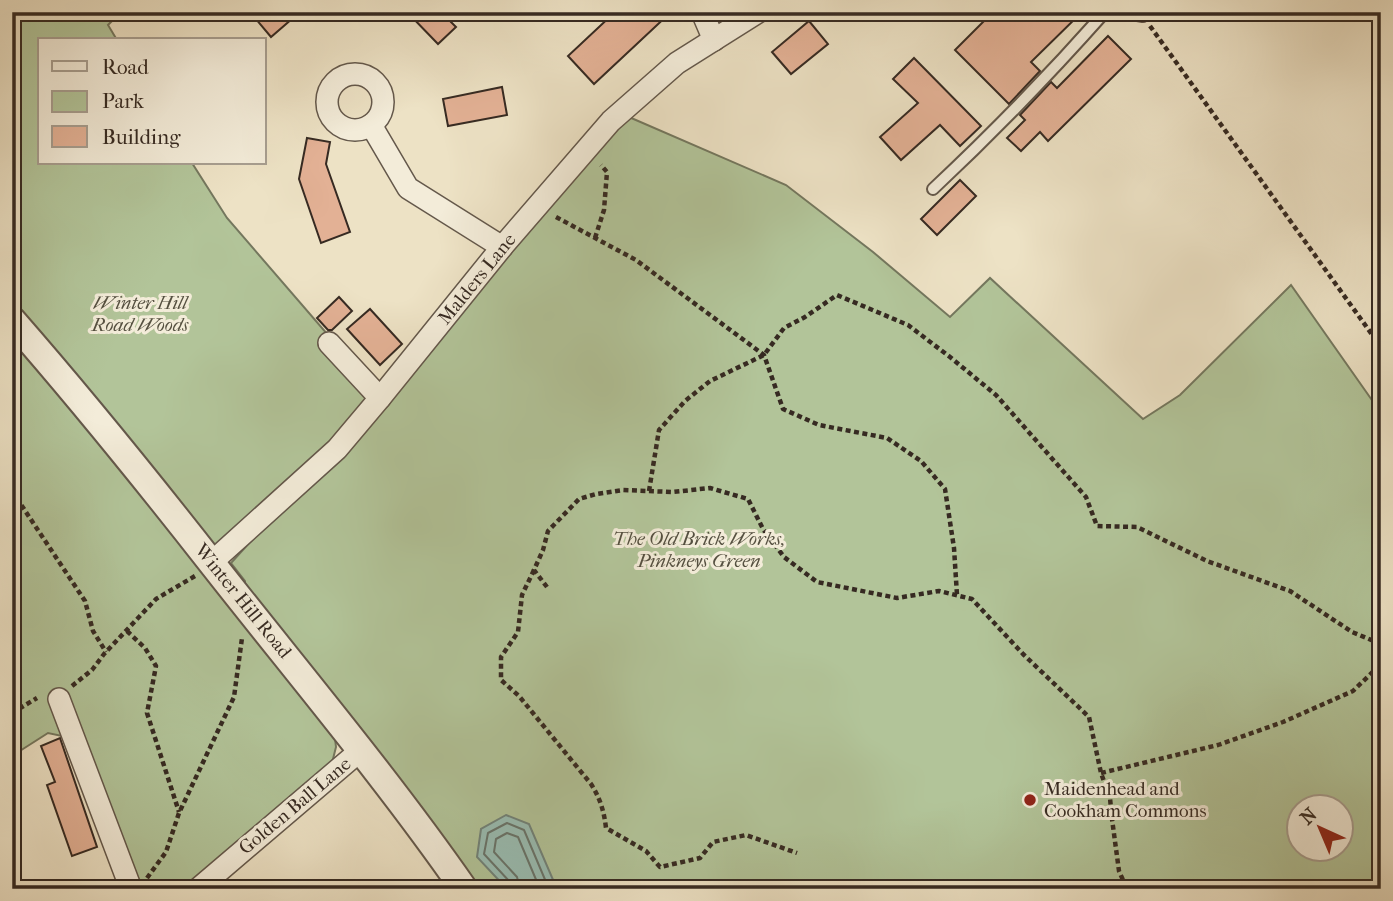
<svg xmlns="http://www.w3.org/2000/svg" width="1393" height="901" font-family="'IM FELL French Canon',serif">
  <rect width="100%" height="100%" fill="#ede2c5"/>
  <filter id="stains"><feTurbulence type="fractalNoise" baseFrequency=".00286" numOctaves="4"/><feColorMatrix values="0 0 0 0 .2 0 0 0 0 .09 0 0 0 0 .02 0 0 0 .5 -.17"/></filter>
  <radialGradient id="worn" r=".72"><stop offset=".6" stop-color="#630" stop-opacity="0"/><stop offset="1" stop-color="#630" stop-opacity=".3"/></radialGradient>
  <!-- green -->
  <g fill="#b2c499" stroke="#74775e" stroke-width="2" fill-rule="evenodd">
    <path d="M 12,12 L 121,12 L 108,25 L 117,40 L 40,40 L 40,163 L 192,163 L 227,218 L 379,394 L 228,560 L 199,530 L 129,443 L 111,459 L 274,654 L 334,730 L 336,747 L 332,763 L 322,776 L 184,889 L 121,889 L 67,737 L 48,733 L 12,756 Z"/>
    <path d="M 622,114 L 786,185 L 873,252 L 950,317 L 990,278 L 1143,419 L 1180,395 L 1291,285 L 1381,413 L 1381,889 L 477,889 L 245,586 L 245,581 L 231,563 L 383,396 ZM 1298,806 L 1340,806 L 1340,848 L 1298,848 Z"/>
  </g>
  <!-- water -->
  <path fill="#99beb4" stroke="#71837a" stroke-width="2" d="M 506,815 L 529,824 L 557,889 L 507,889 L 477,857 L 481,829 Z"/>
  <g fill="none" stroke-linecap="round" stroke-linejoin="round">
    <!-- shore -->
    <g stroke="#68746b" stroke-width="2">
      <path d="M 511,889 L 510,882 L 484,854 L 488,833 L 507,823 L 524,830 L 549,889"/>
      <path d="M 520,889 L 517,877 L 494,852 L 496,839 L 507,833 L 518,837 L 540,889"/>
    </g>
  </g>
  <!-- building -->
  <g fill="#e3b195" stroke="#362a22" stroke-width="2">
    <path d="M 250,12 L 300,12 L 271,37 Z"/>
    <path d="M 407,12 L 441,12 L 456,27 L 438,44 Z"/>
    <path d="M 615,12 L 671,12 L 594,84 L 568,56 Z"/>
    <path d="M 993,12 L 1082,12 L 1031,62 L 1040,71 L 1009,104 L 955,50 Z"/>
    <path d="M 809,21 L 828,44 L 791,74 L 772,52 Z"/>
    <path d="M 1108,36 L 1131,59 L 1048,141 L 1040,132 L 1021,151 L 1007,138 L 1025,120 L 1020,115 L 1051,82 L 1057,88 Z"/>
    <path d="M 914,58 L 981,126 L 960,146 L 940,125 L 901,160 L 880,137 L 918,103 L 893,79 Z"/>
    <path d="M 502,87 L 507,115 L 448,126 L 443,99 Z"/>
    <path d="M 307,138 L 330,142 L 326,164 L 350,232 L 321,243 L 299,179 Z"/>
    <path d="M 960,180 L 976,196 L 937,235 L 921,219 Z"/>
    <path d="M 339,297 L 352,311 L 332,330 L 328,330 L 317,318 Z"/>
    <path d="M 370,309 L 402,344 L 380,365 L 347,329 Z"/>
    <path d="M 60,738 L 97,847 L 72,856 L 47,785 L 55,782 L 41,746 Z"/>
  </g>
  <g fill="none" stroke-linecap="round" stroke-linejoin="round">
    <!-- service casing -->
    <g stroke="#64584b" stroke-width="14">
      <g id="service">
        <path d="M 1121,12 L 1143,16"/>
        <path d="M 933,189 C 994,132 1050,74 1105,12"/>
      </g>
    </g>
    <!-- minor casing -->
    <g stroke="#64584b" stroke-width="24">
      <g id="minor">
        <path d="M 702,12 L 714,40"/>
        <circle cx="355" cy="102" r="28"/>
        <path d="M 371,125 L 408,188 L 502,247"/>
        <path d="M 329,343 L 380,398"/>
        <path d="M 212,562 L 337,449 L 380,398 L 502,247 L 611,121 L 677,63 L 758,12"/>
        <path d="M 59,699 L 131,889"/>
        <path d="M 198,889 L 361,750"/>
      </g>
    </g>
    <!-- tertiary casing -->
    <g stroke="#64584b" stroke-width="30">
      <path id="tertiary" d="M 12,320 C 82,400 149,483 214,566 C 298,673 386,777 464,889"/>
    </g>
    <!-- path -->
    <g stroke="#362a22" stroke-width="4.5" stroke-dasharray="5 3.5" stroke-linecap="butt">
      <path d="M 1150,26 L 1381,347"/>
      <path d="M 556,217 L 636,260 L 764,355 L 783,409 L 819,425 L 887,438 L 921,461 L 945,489 L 954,548 L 957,595"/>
      <path d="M 595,238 L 604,210 L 607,172 L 601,165"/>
      <path d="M 12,491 L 85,601 L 93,631 L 106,652"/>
      <path d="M 649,491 L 659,430 L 685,401 L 710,381 L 764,355 L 784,328 L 805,317 L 837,295 L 908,325 L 950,357 L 996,395 L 1086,497 L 1097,526 L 1137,527 L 1207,561 L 1290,591 L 1352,632 L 1381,644"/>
      <path d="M 534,570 L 522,595 L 518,632 L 501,657 L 501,680 L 519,696 L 591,784 C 600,798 604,811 606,828 L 646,851 L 660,867 L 700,858 L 713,842 L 746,835 L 797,853"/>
      <path d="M 547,587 L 534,570 L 543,550 L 548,531 L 579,499 L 596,494 L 623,490 L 673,492 L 710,488 L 748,499 L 763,529 L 784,557 L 817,582 L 897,598 L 939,591 L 972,599 L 1023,654 L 1089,717 L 1101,773 L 1110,798 L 1112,819 L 1119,871 L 1127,889"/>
      <path d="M 127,631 L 145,648 L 156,666 L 147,713 L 179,812"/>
      <path d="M 72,686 L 92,670 L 104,654 L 156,599 L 195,576"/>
      <path d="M 12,713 L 37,698"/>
      <path d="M 1101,773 L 1218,745 L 1283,722 L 1353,691 L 1381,664"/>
      <path d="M 147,878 L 166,852 L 179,813 L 234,697 L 242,638"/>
    </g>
    <!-- service -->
    <use href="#service" stroke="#f3ecd9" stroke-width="10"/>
    <!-- minor -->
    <use href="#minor" stroke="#f3ecd9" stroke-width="21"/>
    <!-- tertiary -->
    <use href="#tertiary" stroke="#f3ecd9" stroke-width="26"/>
  </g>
  <!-- markers -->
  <circle fill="#8f2418" stroke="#f3ecd9" stroke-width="2.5" cx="1030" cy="800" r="7"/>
  <g text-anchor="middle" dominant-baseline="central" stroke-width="6" stroke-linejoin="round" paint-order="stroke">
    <!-- street labels -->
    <g font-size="19" fill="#362a22" stroke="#f3ecd9">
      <text transform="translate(477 279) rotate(-51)">Malders Lane</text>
      <text transform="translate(243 601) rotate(51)">Winter Hill Road</text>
      <text transform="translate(295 806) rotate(-40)">Golden Ball Lane</text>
    </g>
    <!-- park labels -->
    <g font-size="19" font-style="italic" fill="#555040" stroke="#f3ecd9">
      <text x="140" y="303">Winter Hill<tspan x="140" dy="22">Road Woods</tspan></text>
      <text x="699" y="539">The Old Brick Works,<tspan x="699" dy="22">Pinkneys Green</tspan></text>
    </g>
    <!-- poi labels -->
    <g font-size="19" fill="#362a22" stroke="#f3ecd9" text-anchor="start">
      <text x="1044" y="789">Maidenhead and<tspan x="1044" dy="22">Cookham Commons</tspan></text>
    </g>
  </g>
  <!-- margin -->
  <rect width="1393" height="901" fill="none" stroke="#ede2c5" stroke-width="42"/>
  <rect x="14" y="14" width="1365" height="873" fill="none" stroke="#362a22" stroke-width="3.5"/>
  <rect x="21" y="21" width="1351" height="859" fill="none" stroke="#362a22" stroke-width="2"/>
  <!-- legend -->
  <rect x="38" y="38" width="228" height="126" fill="#f3ecd9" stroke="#a79e90" stroke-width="2"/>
  <rect x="52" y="61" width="35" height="10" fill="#f3ecd9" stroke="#a79e90" stroke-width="2"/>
  <text x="102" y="74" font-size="21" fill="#362a22">Road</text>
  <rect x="52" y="91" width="35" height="21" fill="#b2c499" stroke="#a79e90" stroke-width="2"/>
  <text x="102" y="108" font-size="21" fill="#362a22">Park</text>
  <rect x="52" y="126" width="35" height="21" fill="#e3b195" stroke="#a79e90" stroke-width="2"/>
  <text x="102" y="144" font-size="21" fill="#362a22">Building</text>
  <!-- north arrow -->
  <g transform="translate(1320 828) rotate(316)"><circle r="33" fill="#f3ecd9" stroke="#a79e90" stroke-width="2"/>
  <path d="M0-5L12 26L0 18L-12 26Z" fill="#8f2418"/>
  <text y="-10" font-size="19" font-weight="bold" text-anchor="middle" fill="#362a22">N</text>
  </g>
  <rect width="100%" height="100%" filter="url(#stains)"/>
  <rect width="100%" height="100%" fill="url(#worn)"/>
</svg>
